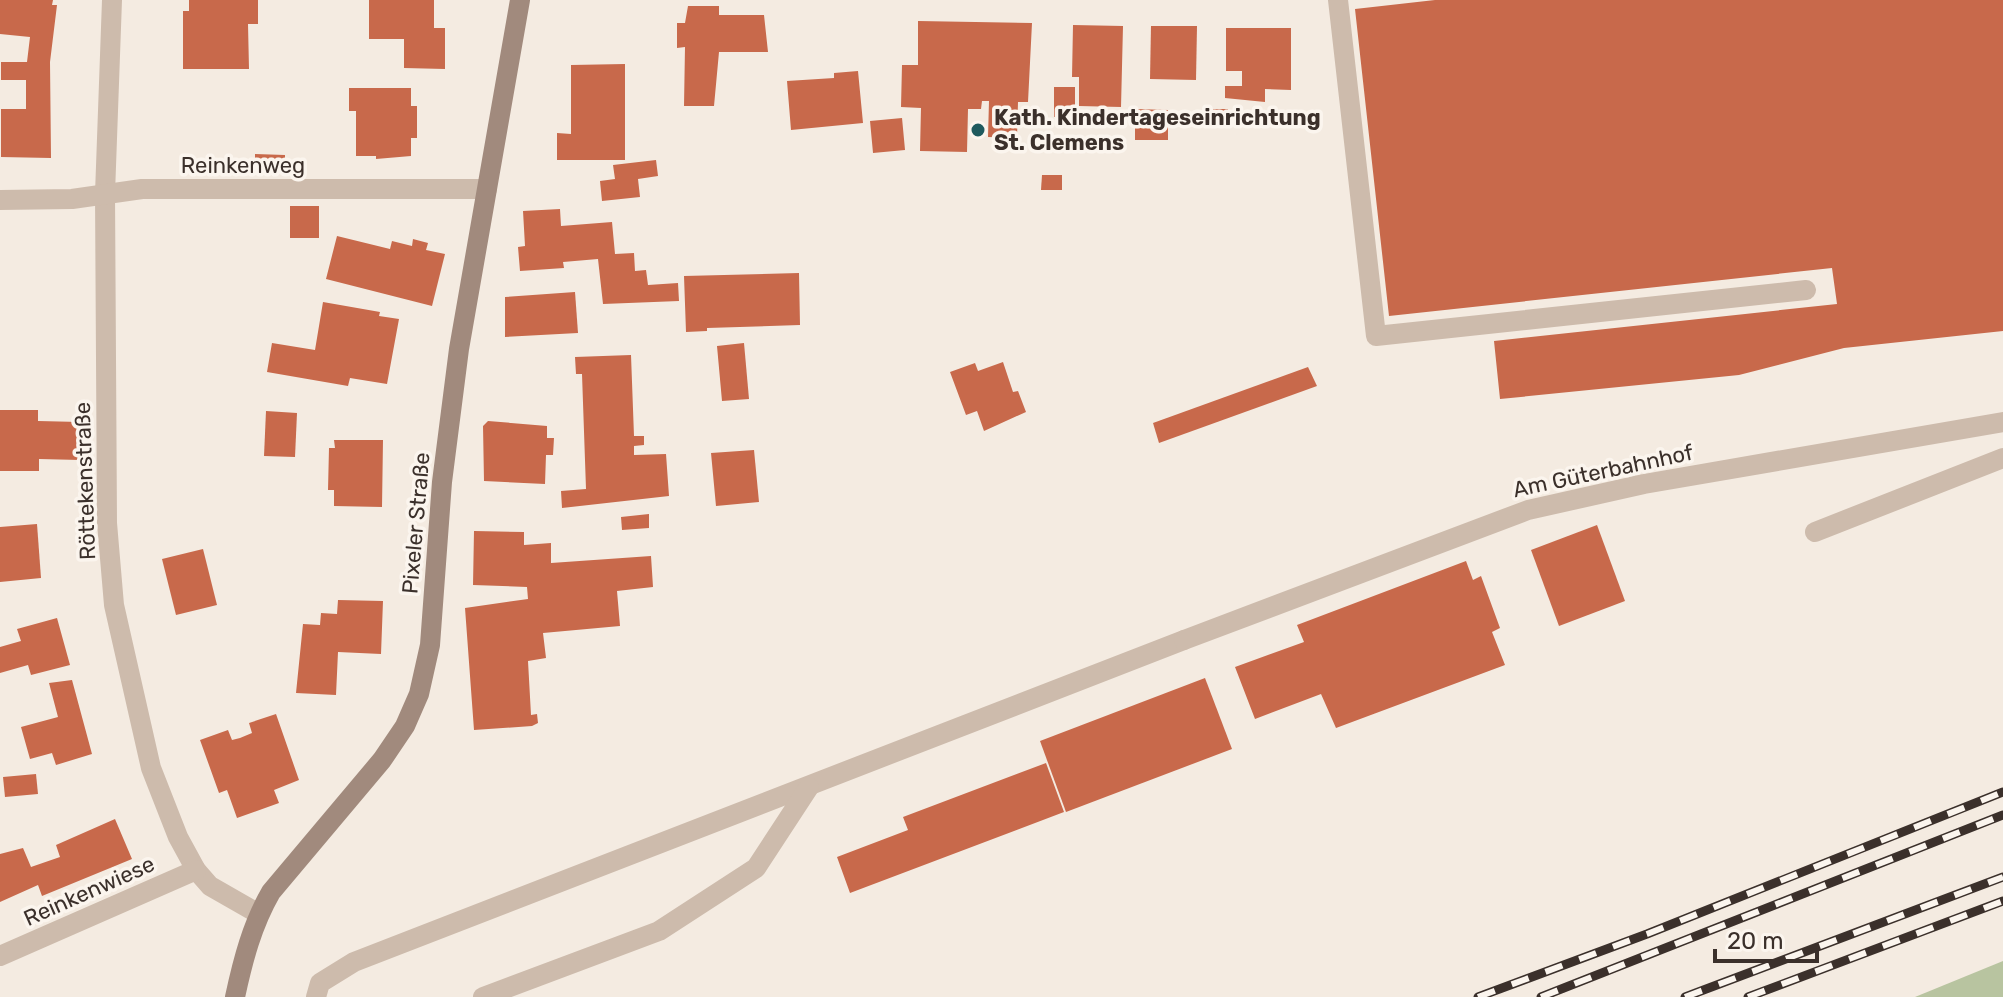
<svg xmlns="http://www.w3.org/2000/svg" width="2003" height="997" font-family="Rubik,sans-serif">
  <rect width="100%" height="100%" fill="#f4ebe1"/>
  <!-- green -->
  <path fill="#b8c4a0" d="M 2003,961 L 2003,997 L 1915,997 Z"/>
  <!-- building -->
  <g fill="#c8694b">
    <path d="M 0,0 L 53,0 L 52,5 L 57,5 L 50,62 L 51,158 L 1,157 L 1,109 L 26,109 L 26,80 L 1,80 L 1,62 L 27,62 L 30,37 L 0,34 Z"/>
    <path d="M 189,0 L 258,0 L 258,24 L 248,24 L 249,69 L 183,69 L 183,11 L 189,11 Z"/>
    <path d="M 369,0 L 434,0 L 434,28 L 445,28 L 445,69 L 404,68 L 404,39 L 369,39 Z"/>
    <path d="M 1435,0 L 2003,0 L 2003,331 L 1844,348 L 1739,375 L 1500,399 L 1494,341 L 1837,304 L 1832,268 L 1389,316 L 1355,9 Z"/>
    <path d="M 688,6 L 719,6 L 719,15 L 764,15 L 768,52 L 719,52 L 714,106 L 684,106 L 685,47 L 677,48 L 677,23 L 685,23 Z"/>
    <path d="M 918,21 L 1032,23 L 1028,102 L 1018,102 L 1017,138 L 988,137 L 989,101 L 982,101 L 981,109 L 968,109 L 967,152 L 920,151 L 921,108 L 901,107 L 902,65 L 918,65 Z"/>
    <path d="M 1073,25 L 1123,26 L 1121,107 L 1079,106 L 1079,77 L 1072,77 Z"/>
    <path d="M 1151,26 L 1197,26 L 1196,80 L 1150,79 Z"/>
    <path d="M 1226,28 L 1291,28 L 1291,90 L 1265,89 L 1265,102 L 1225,98 L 1225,86 L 1242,86 L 1242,71 L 1226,71 Z"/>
    <path d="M 625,64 L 625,160 L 557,160 L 557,133 L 571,134 L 571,65 Z"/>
    <path d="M 858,71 L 863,123 L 791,130 L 787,81 L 834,78 L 834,73 Z"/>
    <rect x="1054" y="87" width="21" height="30"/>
    <path d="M 349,88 L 411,88 L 411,106 L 417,106 L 417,138 L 411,138 L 411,156 L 376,159 L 376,156 L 356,156 L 356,111 L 349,111 Z"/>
    <path d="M 1135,109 L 1168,110 L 1168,140 L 1135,140 Z"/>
    <rect x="1213" y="109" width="15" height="13"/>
    <path d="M 902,118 L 905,150 L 873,153 L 870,121 Z"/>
    <path d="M 255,154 L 285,155 L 285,169 L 255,169 Z"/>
    <path d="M 656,160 L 658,176 L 638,179 L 640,197 L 602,201 L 600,181 L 615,179 L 613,165 Z"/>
    <path d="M 1042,175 L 1062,175 L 1062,190 L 1041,190 Z"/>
    <rect x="290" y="206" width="29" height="32"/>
    <path d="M 560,209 L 561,226 L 612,222 L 615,254 L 634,253 L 635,271 L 646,270 L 648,285 L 678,283 L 679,301 L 603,304 L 598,259 L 563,262 L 564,268 L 520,271 L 518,247 L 525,246 L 523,211 Z"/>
    <path d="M 337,236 L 390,249 L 392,241 L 412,246 L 413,239 L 428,243 L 426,250 L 445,254 L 432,306 L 326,279 Z"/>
    <path d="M 799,273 L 800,325 L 707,328 L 707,331 L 686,332 L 684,276 Z"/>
    <path d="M 575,292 L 578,333 L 505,337 L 505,297 Z"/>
    <path d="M 323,302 L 380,312 L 379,316 L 399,319 L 387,384 L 350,378 L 348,386 L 267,372 L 272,343 L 315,350 Z"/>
    <path d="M 744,343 L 749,399 L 722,401 L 717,346 Z"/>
    <path d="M 631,355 L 634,436 L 644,436 L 644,445 L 634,446 L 634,455 L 666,454 L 669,496 L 562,508 L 561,491 L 586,489 L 582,374 L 576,374 L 575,357 Z"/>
    <path d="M 1003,362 L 1013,392 L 1018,391 L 1026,412 L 984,431 L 977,411 L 966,415 L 950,372 L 975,363 L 978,371 Z"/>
    <path d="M 1308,367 L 1317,386 L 1159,443 L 1153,423 Z"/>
    <path d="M 0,410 L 38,410 L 38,421 L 80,422 L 80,460 L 39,459 L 39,471 L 0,471 Z"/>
    <path d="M 266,411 L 297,413 L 295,457 L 264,456 Z"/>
    <path d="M 488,421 L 547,426 L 547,438 L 554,438 L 553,455 L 546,455 L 545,484 L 484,481 L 483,426 Z"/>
    <path d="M 334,440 L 383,440 L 382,507 L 334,506 L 334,490 L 328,490 L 329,448 L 335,448 Z"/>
    <path d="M 754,450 L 759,502 L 716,506 L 711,453 Z"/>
    <path d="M 649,514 L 649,528 L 622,530 L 621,517 Z"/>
    <path d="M 37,524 L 41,578 L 0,582 L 0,527 Z"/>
    <path d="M 1597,525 L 1625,601 L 1559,626 L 1531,550 Z"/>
    <path d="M 474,531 L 524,532 L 524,545 L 551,543 L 551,563 L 651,556 L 653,587 L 617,591 L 620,626 L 543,633 L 546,658 L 528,661 L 531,715 L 537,714 L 538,723 L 532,726 L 474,730 L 465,608 L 528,599 L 527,587 L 473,585 Z"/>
    <path d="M 203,549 L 217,605 L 176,615 L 162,559 Z"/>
    <path d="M 1466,561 L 1473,580 L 1481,576 L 1500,628 L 1492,632 L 1505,665 L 1336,728 L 1321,694 L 1255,719 L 1235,667 L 1304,642 L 1297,625 Z"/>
    <path d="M 338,600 L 383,601 L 381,654 L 338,652 L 336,695 L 296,693 L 303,624 L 320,625 L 321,613 L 337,614 Z"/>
    <path d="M 57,618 L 70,665 L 31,675 L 28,665 L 0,673 L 0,647 L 21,641 L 17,629 Z"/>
    <path d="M 1205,678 L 1232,749 L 1066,812 L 1040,741 Z"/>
    <path d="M 72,680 L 92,754 L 56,765 L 52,753 L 30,759 L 21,727 L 58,717 L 49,683 Z"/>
    <path d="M 276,714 L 299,780 L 274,790 L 279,803 L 237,818 L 227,790 L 219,793 L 200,740 L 228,730 L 232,740 L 240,738 L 252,733 L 249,723 Z"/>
    <path d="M 1046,763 L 1064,812 L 850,893 L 837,857 L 908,830 L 903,817 Z"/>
    <path d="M 36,774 L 38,794 L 5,797 L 3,777 Z"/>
    <path d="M 115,819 L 132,859 L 42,896 L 38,885 L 0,902 L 0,854 L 23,848 L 31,867 L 60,857 L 56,845 Z"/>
  </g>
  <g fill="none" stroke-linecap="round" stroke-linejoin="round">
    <!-- service -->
    <g stroke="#cdbbac" stroke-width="20">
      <path d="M 1338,0 L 1376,336 L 1806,290"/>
      <path d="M 1815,532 L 2003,458"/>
      <path d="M 316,997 L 320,983 L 354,962 L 1184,640"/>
      <path d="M 483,997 L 659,931 L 756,868 L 809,787"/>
    </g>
    <!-- minor -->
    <g stroke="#cdbbac" stroke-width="20">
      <path d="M 112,0 L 105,194 L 107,523 L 114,605 L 151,768 L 178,837 L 196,870 L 210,886 L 259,914"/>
      <path d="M 0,200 L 72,199 L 142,189 L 487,189"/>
      <path d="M 1184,640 L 1528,510 L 1644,484 L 2003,422"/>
      <path d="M 0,956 L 196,870"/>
    </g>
    <!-- secondary -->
    <path stroke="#a18a7d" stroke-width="20" d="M 235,997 C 243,960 252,925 271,892 L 382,760 L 405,726 L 419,694 L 430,645 L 442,482 L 459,349 L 520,0"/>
    <!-- rail casing -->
    <g stroke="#3b302b" stroke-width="9">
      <g id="rail">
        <path d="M 1478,997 L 1647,934 L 2003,792"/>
        <path d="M 1541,997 L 2003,815"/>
        <path d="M 1685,997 L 2003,877"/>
        <path d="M 1748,997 L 2003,901"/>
      </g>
    </g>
    <!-- rail -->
    <use href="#rail" stroke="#fbf5ee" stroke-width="6" stroke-dasharray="18" stroke-linecap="butt"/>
  </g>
  <!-- markers -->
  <circle fill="#1f5a5e" stroke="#fbf5ee" stroke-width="3" cx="978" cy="130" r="8"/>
  <g text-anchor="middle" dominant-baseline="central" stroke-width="7" stroke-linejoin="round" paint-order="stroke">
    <!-- poi labels -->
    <g font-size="22" font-weight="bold" fill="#3b302b" stroke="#fbf5ee" text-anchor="start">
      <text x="994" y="117">Kath. Kindertageseinrichtung<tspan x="994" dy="25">St. Clemens</tspan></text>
    </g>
    <!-- street labels -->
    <g font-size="22" fill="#3b302b" stroke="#fbf5ee">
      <text x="243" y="165">Reinkenweg</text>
      <text transform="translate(1603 471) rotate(-12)">Am Güterbahnhof</text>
      <text transform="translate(85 481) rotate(-92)">Röttekenstraße</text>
      <text transform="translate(416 523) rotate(-85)">Pixeler Straße</text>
      <text transform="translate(89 891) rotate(-24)">Reinkenwiese</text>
    </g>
  </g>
  <!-- scale -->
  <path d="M1715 949v12h102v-12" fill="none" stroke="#3b302b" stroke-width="4"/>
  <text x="1727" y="949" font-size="24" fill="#3b302b" stroke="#fbf5ee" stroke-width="6" paint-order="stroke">20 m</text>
</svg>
